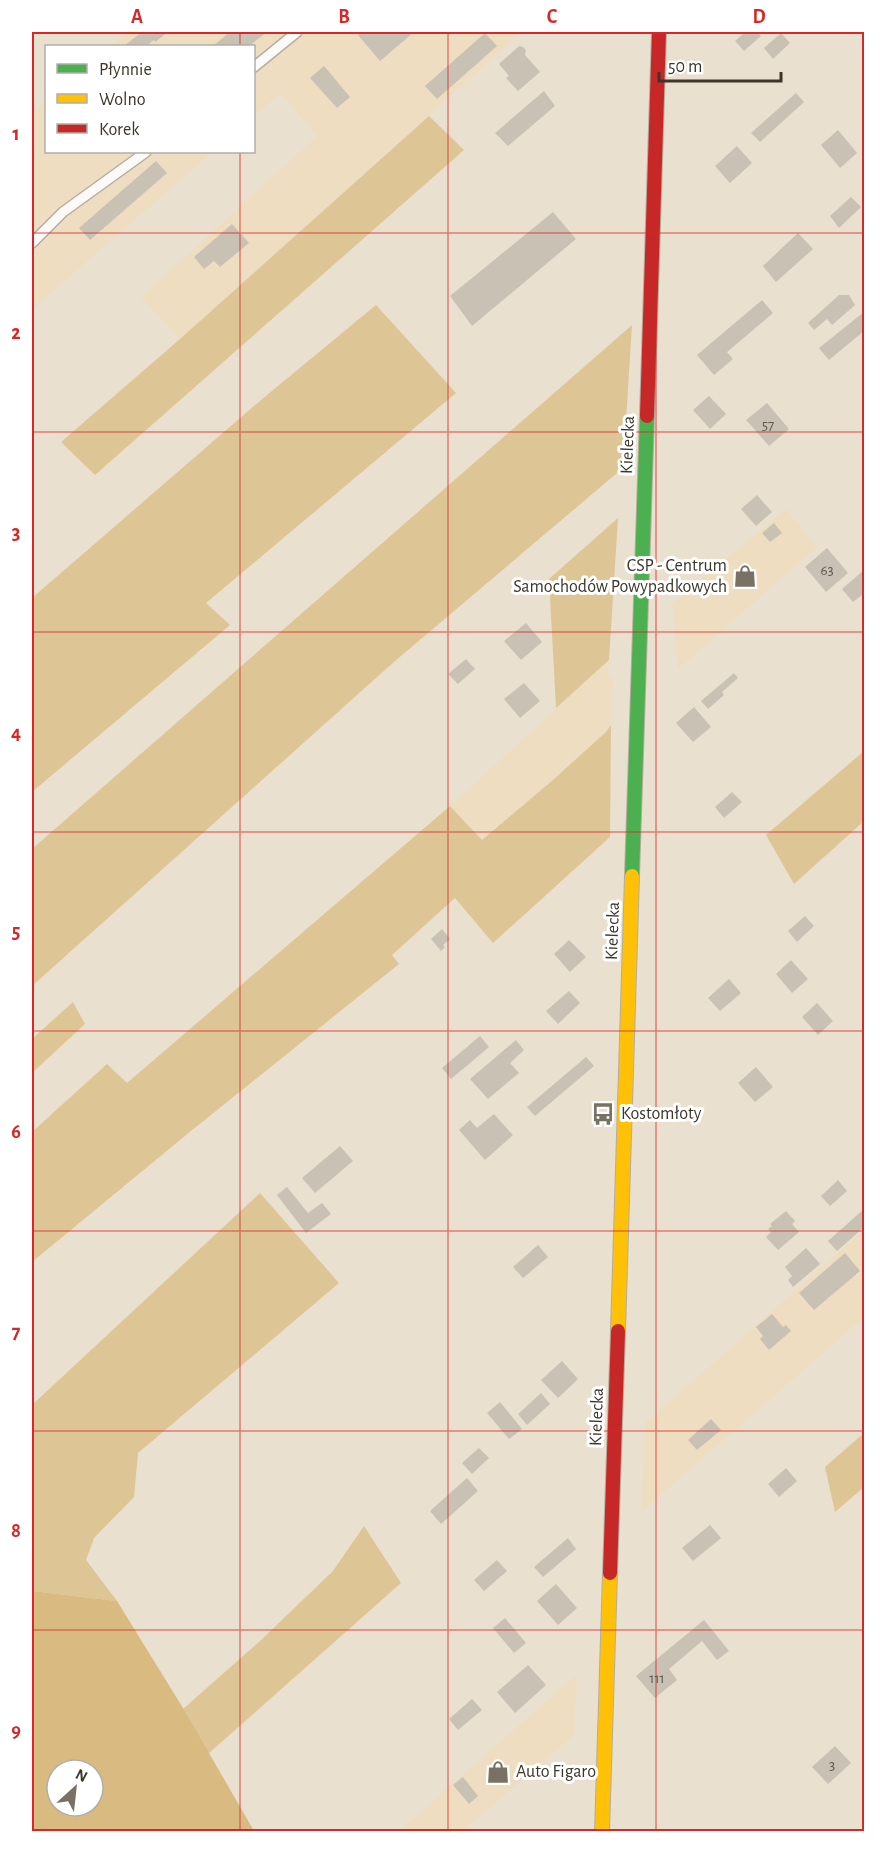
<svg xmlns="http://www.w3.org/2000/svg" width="896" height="1863" font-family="'Alegreya Sans',sans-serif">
  <rect width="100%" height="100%" fill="#eae0cf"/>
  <!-- built -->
  <g fill="#eeddc1">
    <path d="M 126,32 L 521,32 L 180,339 L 141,297 L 317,136 L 281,93 L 254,116 L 254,46 L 109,46 Z"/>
    <path d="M 46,101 L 46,152 L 212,152 L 32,309 L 32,114 Z"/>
    <path d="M 786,509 L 817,547 L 678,669 L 672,604 Z"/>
    <path d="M 609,660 L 608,677 L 613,677 L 611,725 L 606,732 L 554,779 L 482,840 L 450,806 Z"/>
    <path d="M 864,1230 L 864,1317 L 641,1512 L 645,1423 Z"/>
    <path d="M 577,1674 L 574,1735 L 463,1831 L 398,1832 Z"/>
  </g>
  <!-- green -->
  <g fill="#dec596">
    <path d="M 429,116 L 464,150 L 95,475 L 61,442 L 180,339 Z"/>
    <path d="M 376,305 L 456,393 L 206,603 L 230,625 L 32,792 L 32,598 L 261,400 Z"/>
    <path d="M 632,325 L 623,468 L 395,661 L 32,986 L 32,849 Z"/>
    <path d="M 618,518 L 609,660 L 556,708 L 549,579 Z"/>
    <path d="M 611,725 L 610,837 L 493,943 L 455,898 L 392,955 L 399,964 L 191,1131 L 32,1262 L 32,1132 L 107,1064 L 127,1083 L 450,806 L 482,840 L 554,779 L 606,732 Z"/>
    <path d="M 864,751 L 864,821 L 794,884 L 766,835 Z"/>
    <path d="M 73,1002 L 85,1024 L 32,1073 L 32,1039 Z"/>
    <path d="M 260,1193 L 339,1283 L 138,1453 L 134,1497 L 94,1538 L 86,1560 L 117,1601 L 32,1591 L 32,1405 Z"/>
    <path d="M 864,1433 L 864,1487 L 835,1512 L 825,1467 Z"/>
    <path d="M 364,1526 L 401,1583 L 208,1754 L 183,1709 L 260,1641 L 333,1571 Z"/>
  </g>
  <!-- forest -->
  <path fill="#d9bb81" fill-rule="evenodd" d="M 32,1591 L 117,1601 L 183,1708 L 254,1831 L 32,1831 ZM 57,1770 L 93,1770 L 93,1806 L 57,1806 Z"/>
  <!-- building -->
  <g fill="#c9c1b4">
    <path d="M 142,32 L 168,32 L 155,42 L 154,40 L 146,46 L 124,46 Z"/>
    <path d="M 230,32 L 267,32 L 249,46 L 213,46 Z"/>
    <path d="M 362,32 L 414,32 L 380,61 L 358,35 Z"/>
    <path d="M 745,32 L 757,32 L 761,36 L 744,51 L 735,41 Z"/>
    <path d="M 485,33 L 497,46 L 437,99 L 425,86 Z"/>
    <path d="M 781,33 L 790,43 L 773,59 L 764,48 Z"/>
    <path d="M 519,46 L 523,47 L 526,50 L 525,55 L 540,72 L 518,91 L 506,78 L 509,76 L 499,64 Z"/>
    <path d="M 324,66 L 350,97 L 337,108 L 310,78 Z"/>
    <path d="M 544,91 L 555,106 L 508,146 L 495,133 Z"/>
    <path d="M 796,93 L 804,102 L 760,142 L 751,133 Z"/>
    <path d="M 838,130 L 857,153 L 840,168 L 821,145 Z"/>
    <path d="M 737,146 L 752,163 L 730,183 L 715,166 Z"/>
    <path d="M 156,161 L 167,173 L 90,240 L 79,228 Z"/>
    <path d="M 851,197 L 861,207 L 839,228 L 830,216 Z"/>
    <path d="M 553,212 L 576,239 L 472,326 L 450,296 Z"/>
    <path d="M 232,224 L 249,243 L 220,267 L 214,261 L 204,269 L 194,257 Z"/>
    <path d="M 798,233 L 813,249 L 776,282 L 763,266 Z"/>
    <path d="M 839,295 L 849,295 L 855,305 L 832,325 L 827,319 L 814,330 L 808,323 Z"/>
    <path d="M 762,300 L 773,313 L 727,352 L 733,359 L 714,375 L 697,355 Z"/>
    <path d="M 864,312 L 864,331 L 829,360 L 819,348 Z"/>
    <path d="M 709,396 L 726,414 L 710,429 L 693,410 Z"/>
    <path d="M 767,403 L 789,429 L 769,446 L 746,420 Z"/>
    <path d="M 757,495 L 772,512 L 756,526 L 741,509 Z"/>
    <path d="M 774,523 L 782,533 L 770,542 L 762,533 Z"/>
    <path d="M 827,548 L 848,573 L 826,592 L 805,567 Z"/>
    <path d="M 864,570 L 864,597 L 862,595 L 853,602 L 842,589 Z"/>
    <path d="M 526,623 L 542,642 L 521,660 L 504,641 Z"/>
    <path d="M 466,659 L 475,669 L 458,684 L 448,674 Z"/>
    <path d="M 734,673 L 738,678 L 722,692 L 724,695 L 708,709 L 701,701 Z"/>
    <path d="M 524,683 L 540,701 L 520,718 L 504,699 Z"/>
    <path d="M 694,707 L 711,727 L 693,742 L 676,723 Z"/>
    <path d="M 732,792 L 742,802 L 724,818 L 715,807 Z"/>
    <path d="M 805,916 L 814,926 L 797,942 L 788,931 Z"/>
    <path d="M 442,929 L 450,939 L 443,945 L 445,947 L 441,951 L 431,939 Z"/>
    <path d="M 569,940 L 586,957 L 570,972 L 554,954 Z"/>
    <path d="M 791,960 L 808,979 L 792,993 L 776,974 Z"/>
    <path d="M 729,979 L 741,993 L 720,1011 L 708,998 Z"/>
    <path d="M 569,991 L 580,1003 L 558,1024 L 546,1011 Z"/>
    <path d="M 817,1003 L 833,1021 L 818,1035 L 802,1017 Z"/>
    <path d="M 480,1036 L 489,1047 L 451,1079 L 442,1068 Z"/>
    <path d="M 516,1040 L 524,1050 L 510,1063 L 519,1073 L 488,1099 L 470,1079 Z"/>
    <path d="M 586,1057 L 594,1066 L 535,1116 L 527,1107 Z"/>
    <path d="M 756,1067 L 773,1087 L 755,1102 L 738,1083 Z"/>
    <path d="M 494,1114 L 513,1135 L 485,1160 L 459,1130 L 470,1120 L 477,1128 Z"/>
    <path d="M 340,1146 L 353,1161 L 315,1193 L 302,1178 Z"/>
    <path d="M 838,1180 L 847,1191 L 830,1206 L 821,1196 Z"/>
    <path d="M 287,1187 L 308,1213 L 322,1203 L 331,1214 L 306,1233 L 277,1195 Z"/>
    <path d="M 864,1209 L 864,1227 L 837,1251 L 828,1241 Z"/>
    <path d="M 786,1211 L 795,1221 L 792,1224 L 799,1232 L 778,1250 L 766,1237 L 771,1232 L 768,1229 L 772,1226 L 770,1224 Z"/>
    <path d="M 538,1245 L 548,1257 L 523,1278 L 513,1267 Z"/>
    <path d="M 806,1248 L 820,1264 L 793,1287 L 788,1280 L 792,1276 L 785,1267 Z"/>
    <path d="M 845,1253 L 860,1271 L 814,1310 L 799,1293 Z"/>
    <path d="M 772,1314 L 783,1327 L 786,1325 L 791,1331 L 769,1350 L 760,1339 L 763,1336 L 756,1327 Z"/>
    <path d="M 562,1361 L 578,1379 L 558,1398 L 541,1380 Z"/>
    <path d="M 541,1393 L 550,1404 L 527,1425 L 518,1414 Z"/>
    <path d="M 500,1402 L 522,1429 L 509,1439 L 487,1413 Z"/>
    <path d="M 711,1419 L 721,1430 L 697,1450 L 688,1440 Z"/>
    <path d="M 479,1448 L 489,1458 L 472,1474 L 462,1463 Z"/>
    <path d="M 786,1468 L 797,1481 L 779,1497 L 768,1484 Z"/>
    <path d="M 467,1478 L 478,1491 L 441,1524 L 430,1511 Z"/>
    <path d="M 710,1525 L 721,1538 L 693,1561 L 682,1548 Z"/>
    <path d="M 568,1538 L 576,1549 L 543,1577 L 534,1567 Z"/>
    <path d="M 497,1560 L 507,1571 L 484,1591 L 474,1580 Z"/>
    <path d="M 556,1584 L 577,1608 L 558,1625 L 537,1601 Z"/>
    <path d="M 505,1618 L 526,1643 L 514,1653 L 493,1628 Z"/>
    <path d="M 704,1620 L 729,1651 L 717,1660 L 702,1641 L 669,1669 L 677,1680 L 655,1698 L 636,1676 Z"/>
    <path d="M 528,1665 L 546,1685 L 515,1713 L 497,1692 Z"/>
    <path d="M 472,1699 L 482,1710 L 458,1730 L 449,1719 Z"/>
    <path d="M 835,1746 L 851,1763 L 828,1784 L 812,1767 Z"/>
    <path d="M 463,1777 L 478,1796 L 469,1804 L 453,1785 Z"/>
  </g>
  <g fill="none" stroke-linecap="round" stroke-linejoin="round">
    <!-- lane casing -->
    <g stroke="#b5ada0" stroke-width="12">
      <g id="lane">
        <path d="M 254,67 L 297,32"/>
        <path d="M 32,243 L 63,212 L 146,152"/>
      </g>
    </g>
    <!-- fast casing -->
    <g stroke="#b5ada0" stroke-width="16">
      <path id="fast" d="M 632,876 L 647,416"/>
    </g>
    <!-- slow casing -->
    <g stroke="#b5ada0" stroke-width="16">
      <g id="slow">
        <path d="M 618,1331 L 632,876"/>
        <path d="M 602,1832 L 610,1573"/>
      </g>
    </g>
    <!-- jam casing -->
    <g stroke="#b5ada0" stroke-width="16">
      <g id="jam">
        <path d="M 647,416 L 659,32"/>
        <path d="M 610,1573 L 618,1331"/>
      </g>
    </g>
    <!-- lane -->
    <use href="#lane" stroke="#fcfaf8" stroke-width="9"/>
    <!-- fast -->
    <use href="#fast" stroke="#4caf50" stroke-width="14"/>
    <!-- slow -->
    <use href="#slow" stroke="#ffc107" stroke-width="14"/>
    <!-- jam -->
    <use href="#jam" stroke="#c62828" stroke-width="14"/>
  </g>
  <!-- grid -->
  <path fill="none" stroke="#d62828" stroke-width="1.5" stroke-opacity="0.55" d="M 240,32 L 240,46M 448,32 L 448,1832M 656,32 L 656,1832M 240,152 L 240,1832M 32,233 L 864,233M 32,432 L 864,432M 32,632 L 864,632M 32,832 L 864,832M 32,1031 L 864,1031M 32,1231 L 864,1231M 32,1431 L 864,1431M 32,1630 L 864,1630"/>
  <!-- icons -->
  <defs>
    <g id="shop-bare" transform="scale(1.8)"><path d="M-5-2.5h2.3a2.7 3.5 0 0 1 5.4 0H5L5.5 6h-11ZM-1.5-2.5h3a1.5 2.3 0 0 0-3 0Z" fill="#797163" stroke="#fff" stroke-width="2.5" paint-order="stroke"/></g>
    <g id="bus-bare" transform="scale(1.8)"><path d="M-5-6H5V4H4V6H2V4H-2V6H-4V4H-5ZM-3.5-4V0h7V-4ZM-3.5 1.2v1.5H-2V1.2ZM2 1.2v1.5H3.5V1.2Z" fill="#797163" stroke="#fff" stroke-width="2.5" paint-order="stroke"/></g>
  </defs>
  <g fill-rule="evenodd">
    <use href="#shop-bare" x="745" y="576"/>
    <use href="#bus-bare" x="603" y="1114"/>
    <use href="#shop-bare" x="498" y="1772"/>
  </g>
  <g text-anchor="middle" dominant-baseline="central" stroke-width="6" stroke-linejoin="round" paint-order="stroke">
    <!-- number labels -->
    <g font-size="15" fill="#5f584c">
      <text x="768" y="425">57</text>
      <text x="827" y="570">63</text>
      <text x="657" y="1678">111</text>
      <text x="832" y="1765">3</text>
    </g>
    <!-- street labels -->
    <g font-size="18" fill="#3c3529" stroke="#fff">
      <text transform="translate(628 445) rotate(-88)">Kielecka</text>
      <text transform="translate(613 931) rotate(-88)">Kielecka</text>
      <text transform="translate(597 1417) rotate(-88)">Kielecka</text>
    </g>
    <!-- poi labels -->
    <g font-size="18" fill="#3c3529" stroke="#fff" text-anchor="start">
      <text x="727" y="566" text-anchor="end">CSP - Centrum<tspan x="727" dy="21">Samochodów Powypadkowych</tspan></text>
      <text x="621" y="1114">Kostomłoty</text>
      <text x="516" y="1772">Auto Figaro</text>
    </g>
  </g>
  <!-- border -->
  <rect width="896" height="1863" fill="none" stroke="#ffffff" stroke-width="66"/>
  <!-- legend -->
  <rect x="45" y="45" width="210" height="108" fill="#ffffff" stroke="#b1aea9" stroke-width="1.5"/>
  <rect x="57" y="64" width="30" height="9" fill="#4caf50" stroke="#b1aea9" stroke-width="1.5"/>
  <text x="99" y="75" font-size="18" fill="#3c3529">Płynnie</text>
  <rect x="57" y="94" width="30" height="9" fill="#ffc107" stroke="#b1aea9" stroke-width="1.5"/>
  <text x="99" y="105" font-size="18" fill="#3c3529">Wolno</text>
  <rect x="57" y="124" width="30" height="9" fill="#c62828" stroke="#b1aea9" stroke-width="1.5"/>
  <text x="99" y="135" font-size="18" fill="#3c3529">Korek</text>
  <!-- north arrow -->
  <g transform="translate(75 1788) rotate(27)"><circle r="28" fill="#ffffff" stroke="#b1aea9" stroke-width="1.5"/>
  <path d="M0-4.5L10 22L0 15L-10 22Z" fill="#797163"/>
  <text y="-9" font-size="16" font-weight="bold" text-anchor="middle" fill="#3c3529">N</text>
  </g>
  <!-- scale -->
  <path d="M659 72v9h122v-9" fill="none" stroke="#3c3529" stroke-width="3"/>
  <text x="668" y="72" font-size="18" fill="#3c3529" stroke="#ffffff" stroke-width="4.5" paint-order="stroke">50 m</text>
  <rect x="33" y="33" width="830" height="1797" fill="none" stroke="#d62828" stroke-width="2"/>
  <g font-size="20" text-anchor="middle" font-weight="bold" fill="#d62828">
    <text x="137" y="23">A</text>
    <text x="344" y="23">B</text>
    <text x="552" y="23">C</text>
    <text x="759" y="23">D</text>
    <text x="16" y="140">1</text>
    <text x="16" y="339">2</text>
    <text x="16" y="539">3</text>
    <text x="16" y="739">4</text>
    <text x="16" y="938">5</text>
    <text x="16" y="1138">6</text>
    <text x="16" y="1338">7</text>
    <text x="16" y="1537">8</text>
    <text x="16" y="1737">9</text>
  </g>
</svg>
